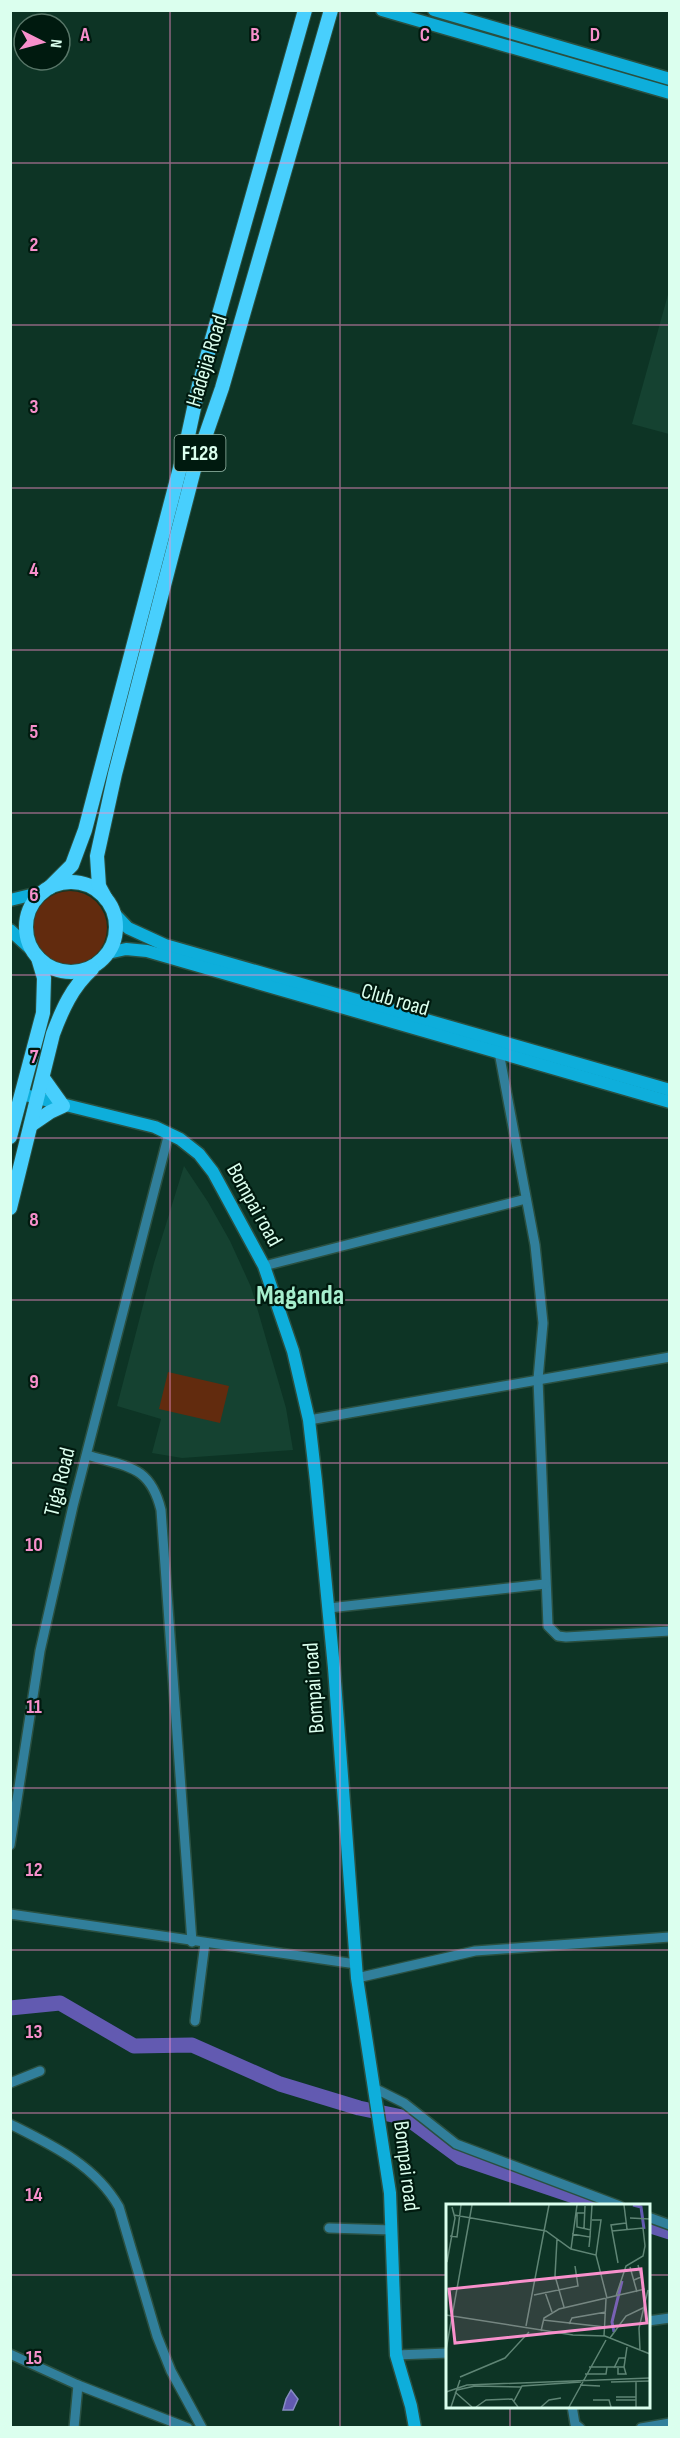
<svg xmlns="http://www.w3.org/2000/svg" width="680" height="2438" font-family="'Sofia Sans Condensed',sans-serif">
  <rect width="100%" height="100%" fill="#0d3425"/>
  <!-- built -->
  <g fill="#154231">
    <path d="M 669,291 L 669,434 L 632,424 Z"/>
    <path d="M 184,1166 L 208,1202 L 230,1241 L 251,1287 L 286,1408 L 293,1450 L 182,1458 L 152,1453 L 161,1419 L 117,1406 L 154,1263 Z"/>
  </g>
  <!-- green -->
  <g fill="#622b0e">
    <circle cx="70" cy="928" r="37"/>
    <path d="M 168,1372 L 229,1386 L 220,1423 L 159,1409 Z"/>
  </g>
  <!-- water -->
  <path fill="#625ab1" stroke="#868cc3" stroke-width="1.5" d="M 291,2390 L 298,2399 L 293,2410 L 283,2410 L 286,2399 Z"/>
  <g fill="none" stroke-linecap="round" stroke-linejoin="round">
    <!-- river -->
    <g stroke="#625ab1" stroke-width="15">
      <path d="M 10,2008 L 60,2003 L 134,2046 L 192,2045 L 280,2084 L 359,2108 L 407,2118 L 461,2158 L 603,2206"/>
      <path d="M 648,2225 L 670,2232"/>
    </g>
    <!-- street casing -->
    <g stroke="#2a5041" stroke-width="12">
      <g id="street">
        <path d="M 499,1052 L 535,1245 L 543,1323 L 538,1379 L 548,1626 L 558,1636 L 566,1637 L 670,1631"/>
        <path d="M 264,1266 L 526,1199"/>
        <path d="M 309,1420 L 670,1357"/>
        <path d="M 87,1455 C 127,1467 150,1465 161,1510 L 192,1942"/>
        <path d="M 329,1608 L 545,1584"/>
        <path d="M 10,1845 L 40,1651 L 73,1506 L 169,1133"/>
        <path d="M 10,1914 L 356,1964"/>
        <path d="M 357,1978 L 475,1951 L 670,1937"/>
        <path d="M 195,2021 L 205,1943"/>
        <path d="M 10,2083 L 40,2071"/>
        <path d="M 374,2088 L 404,2103 L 456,2144 L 620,2206"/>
        <path d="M 10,2124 C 52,2145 95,2165 119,2207 L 157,2336 L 171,2371 L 202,2428"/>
        <path d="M 648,2217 L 670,2225"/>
        <path d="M 329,2228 L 392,2230"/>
        <path d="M 648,2321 L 670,2318"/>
        <path d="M 10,2354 L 78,2385 L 188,2428"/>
        <path d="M 396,2355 L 448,2353"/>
        <path d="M 572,2406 L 575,2424 L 580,2428"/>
        <path d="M 74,2428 L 78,2385"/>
        <path d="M 641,2428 L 670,2423"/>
      </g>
    </g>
    <!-- secondary casing -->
    <g stroke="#2a5041" stroke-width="15">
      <g id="secondary">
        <path d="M 382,10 L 670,93"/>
        <path d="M 434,10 L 670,79"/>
        <path d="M 10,900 L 43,892"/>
        <path d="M 113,912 L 128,928 L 165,945 L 670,1090"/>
        <path d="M 10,930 L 33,951"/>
        <path d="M 108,953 L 126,949 L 147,951 L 670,1102"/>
        <path d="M 21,1094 L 155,1127 L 180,1139 L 199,1154 L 213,1172 L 264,1266 L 293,1351 L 309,1420 L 316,1481 L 334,1668 L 357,1978 L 390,2193 L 396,2355 L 411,2406 L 415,2428"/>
      </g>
    </g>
    <!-- primary casing -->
    <g stroke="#2a5041" stroke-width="16">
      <g id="primary">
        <circle cx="71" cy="927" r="45"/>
        <path d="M 50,887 L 72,865 L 85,830 L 186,445 L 199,385 L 305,10"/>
        <path d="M 106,899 L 99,886 L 97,856 L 115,774 L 195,466 L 222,388 L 331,10"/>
        <path d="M 31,1125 L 50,1112 L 63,1106 L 43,1078"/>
        <path d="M 10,1137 L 43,1013 L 44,978 L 38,958"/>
        <path d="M 10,1208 L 53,1034 C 62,1010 72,987 92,969"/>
      </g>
    </g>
    <!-- street -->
    <use href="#street" stroke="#317f9b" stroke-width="9"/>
    <!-- secondary -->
    <use href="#secondary" stroke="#0eaedb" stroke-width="12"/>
    <!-- primary -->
    <use href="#primary" stroke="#48cffd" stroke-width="14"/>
  </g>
  <!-- grid -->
  <path fill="none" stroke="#f890cc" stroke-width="1.5" stroke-opacity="0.55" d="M 170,10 L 170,2428M 340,10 L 340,2428M 510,10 L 510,2206M 10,163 L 670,163M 10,325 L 670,325M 10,488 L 670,488M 10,650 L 670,650M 10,813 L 670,813M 10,975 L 670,975M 10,1138 L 670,1138M 10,1300 L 670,1300M 10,1463 L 670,1463M 10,1625 L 670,1625M 10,1788 L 670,1788M 10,1950 L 670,1950M 10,2113 L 670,2113M 10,2275 L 448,2275M 648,2275 L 670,2275M 510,2406 L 510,2428"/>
  <g text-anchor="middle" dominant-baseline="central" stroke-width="4.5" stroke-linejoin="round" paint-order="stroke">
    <!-- shield labels -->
    <rect fill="#001a0f" stroke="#99baab" stroke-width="1.5" x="174.5" y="435" width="51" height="36" rx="4.5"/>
    <g font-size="21" font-weight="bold" fill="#dbffee">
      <text x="200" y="453">F128</text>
    </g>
    <!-- street labels -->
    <g font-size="22" fill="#dbffee" stroke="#001a0f">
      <text transform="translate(207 361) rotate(-73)">Hadejia Road</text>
      <text transform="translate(395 1000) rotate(16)">Club road</text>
      <text transform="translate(254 1205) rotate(61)">Bompai road</text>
      <text transform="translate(60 1482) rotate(-76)">Tiga Road</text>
      <text transform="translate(314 1688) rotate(-94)">Bompai road</text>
      <text transform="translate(406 2166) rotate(83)">Bompai road</text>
    </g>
    <!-- district labels -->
    <g font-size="28" font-weight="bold" fill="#a6efce" stroke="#001a0f">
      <text x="300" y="1295">Maganda</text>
    </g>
  </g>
  <!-- overview -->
  <g transform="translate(446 2204)">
    <rect width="204" height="204" fill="#0d3425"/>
    <path fill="none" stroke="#625ab1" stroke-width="3" d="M 187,1 L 195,3 L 198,25M 168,128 L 166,118 L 176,77"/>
    <path fill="none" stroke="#5f8575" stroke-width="1.5" d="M 178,1 L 181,25M 139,9 L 131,9 L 131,23 L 145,26M 8,11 L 100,27 L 125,45 L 150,51 L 161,94M 184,14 L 204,15M 146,16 L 155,16 L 150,51M 138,24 L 139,2M 166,27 L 197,24 L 199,42 L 197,52 L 180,62 L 170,92M 126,30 L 144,33 L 143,43M 4,32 L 11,33 L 15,1M 144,33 L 146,1M 111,35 L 109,72 L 118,103M 125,45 L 131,1M 1,58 L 9,14 L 6,3M 172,59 L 165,21 L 180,19M 184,63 L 191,88M 188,76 L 195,73 L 192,61M 99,88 L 106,108M 88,91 L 132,82 L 129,62M 0,111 L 127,131 L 159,132 L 204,150M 97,116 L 159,123M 123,120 L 126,114 L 160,108M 80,122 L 103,1M 95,127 L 98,114 L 113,105 L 199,85M 158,132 L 160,95M 164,134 L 180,112 L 199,103M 0,146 L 26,1M 194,146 L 193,124 L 202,86M 143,163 L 178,163 L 181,143M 168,164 L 173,154 L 180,154M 172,164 L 172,170 L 180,170 L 178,163M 139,170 L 160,170 L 161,163M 14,173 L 59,154 L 83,128M 165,178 L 204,177M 134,181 L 154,182M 11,186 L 29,182 L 75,183M 0,188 L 21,181 L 204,174M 9,188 L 26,203M 170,193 L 190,193M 147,196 L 163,196 L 165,203M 170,196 L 190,196M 68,197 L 76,182 L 135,178M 5,203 L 14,176M 30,203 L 40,196 L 66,195 L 72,203M 95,203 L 103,196 L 115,194M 123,203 L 160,136M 190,203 L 190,177"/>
    <path fill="#f890cc" fill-opacity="0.15" stroke="#f890cc" stroke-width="3" d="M 195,65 L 201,119 L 9,139 L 3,85 Z"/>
    <rect width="204" height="204" fill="none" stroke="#dbffee" stroke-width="3"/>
  </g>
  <g font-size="20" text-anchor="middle" font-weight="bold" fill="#f890cc" stroke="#001a0f" stroke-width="4.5" stroke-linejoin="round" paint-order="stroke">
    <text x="85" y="41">A</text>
    <text x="255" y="41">B</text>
    <text x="425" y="41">C</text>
    <text x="595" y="41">D</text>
    <text x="34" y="251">2</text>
    <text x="34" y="413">3</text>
    <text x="34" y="576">4</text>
    <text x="34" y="738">5</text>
    <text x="34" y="901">6</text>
    <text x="34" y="1063">7</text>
    <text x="34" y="1226">8</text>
    <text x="34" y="1388">9</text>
    <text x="34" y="1551">10</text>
    <text x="34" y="1713">11</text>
    <text x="34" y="1876">12</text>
    <text x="34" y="2038">13</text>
    <text x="34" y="2201">14</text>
    <text x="34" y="2364">15</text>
  </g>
  <!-- border -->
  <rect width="680" height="2438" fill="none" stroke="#dbffee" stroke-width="24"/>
  <!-- north arrow -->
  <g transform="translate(42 42) rotate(96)"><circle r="28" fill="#001a0f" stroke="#587668" stroke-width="1.5"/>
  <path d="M0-4.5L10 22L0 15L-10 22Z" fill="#f890cc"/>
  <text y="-9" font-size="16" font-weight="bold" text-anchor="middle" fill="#dbffee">N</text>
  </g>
</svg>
